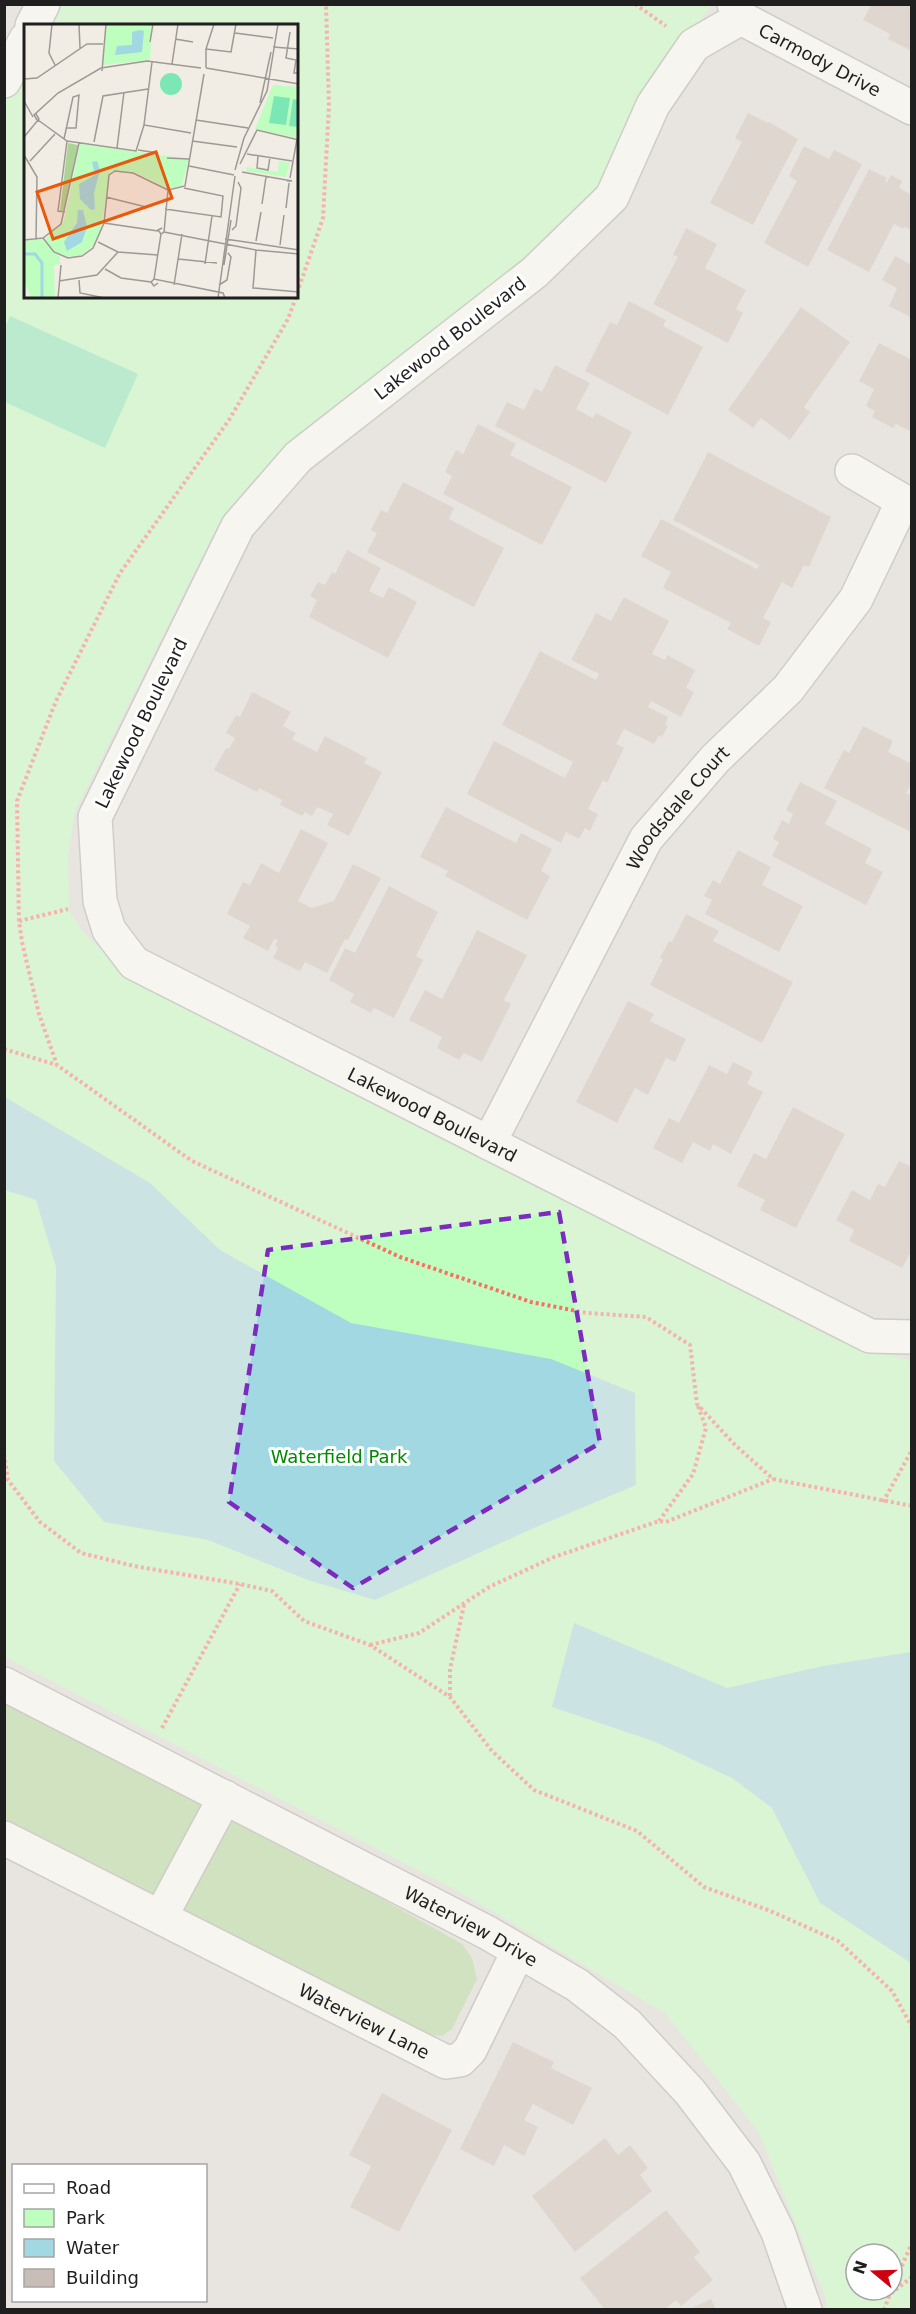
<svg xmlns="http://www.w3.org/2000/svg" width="916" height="2314" font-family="'DejaVu Sans',sans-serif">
  <rect width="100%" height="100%" fill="#f1ece4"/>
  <!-- residential -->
  <path fill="#dddcdc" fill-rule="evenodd" d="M 5,5 L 911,5 L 911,2309 L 5,2310 ZM 26,26 L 297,26 L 297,297 L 26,297 ZM 14,2166 L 206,2166 L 206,2300 L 14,2300 ZM 856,2254 L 892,2254 L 892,2290 L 856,2290 Z"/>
  <!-- forest -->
  <path fill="#acd495" d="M 4,1686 L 462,1944 L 472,1958 L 477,1979 L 452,2029 L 442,2036 L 430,2035 L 5,1822 Z"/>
  <!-- park -->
  <path fill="#befebe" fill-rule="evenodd" d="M 53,5 L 712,5 L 640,102 L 603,186 L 531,257 L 291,448 L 221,519 L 75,811 L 68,855 L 69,911 L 82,931 L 125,973 L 836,1340 L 911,1361 L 911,2309 L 826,2309 L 826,2299 L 758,2131 L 665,2013 L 458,1891 L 5,1657 L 4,98 L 25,57 L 26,297 L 297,297 L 297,26 L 42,25 ZM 856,2254 L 892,2254 L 892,2290 L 856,2290 Z"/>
  <!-- pitch -->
  <path fill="#7be7b5" d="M 10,316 L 138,374 L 105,448 L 5,402 L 5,327 Z"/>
  <!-- water -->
  <g fill="#a1d8e2">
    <path d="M 5,1097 L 150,1183 L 220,1250 L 351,1323 L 551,1359 L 635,1393 L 636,1485 L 527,1531 L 375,1600 L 308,1580 L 208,1540 L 104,1522 L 54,1461 L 56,1267 L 36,1200 L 5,1190 Z"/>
    <path d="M 574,1623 L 727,1688 L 823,1666 L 911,1652 L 911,1963 L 820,1903 L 772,1808 L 732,1778 L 653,1741 L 552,1707 Z"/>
  </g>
  <!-- building -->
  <g fill="#c9bdb7">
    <path d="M 871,5 L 912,5 L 912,51 L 888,39 L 890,34 L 863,20 Z"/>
    <path d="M 748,113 L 768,123 L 769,122 L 798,139 L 753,225 L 710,203 L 742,142 L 735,138 Z"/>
    <path d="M 804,146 L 829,159 L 834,150 L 862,164 L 808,267 L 764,243 L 797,181 L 789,176 Z"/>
    <path d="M 869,169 L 887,178 L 885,181 L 887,182 L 891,175 L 902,181 L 899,188 L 912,195 L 912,230 L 904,227 L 903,229 L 894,224 L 869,272 L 827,250 Z"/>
    <path d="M 686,228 L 717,244 L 705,268 L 746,290 L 736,309 L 743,313 L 728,343 L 653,304 L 678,257 L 673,255 Z"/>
    <path d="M 895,256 L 910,264 L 912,261 L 912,318 L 889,306 L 897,288 L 882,280 Z"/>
    <path d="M 629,301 L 666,320 L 663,326 L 703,347 L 668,415 L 585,371 L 610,322 L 617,325 Z"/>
    <path d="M 801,307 L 850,342 L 804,407 L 810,412 L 790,440 L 761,418 L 753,428 L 728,410 Z"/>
    <path d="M 879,343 L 912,360 L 912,432 L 896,424 L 893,428 L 872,417 L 875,411 L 866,406 L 874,389 L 859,381 Z"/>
    <path d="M 555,365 L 590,383 L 576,409 L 593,418 L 596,413 L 632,432 L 606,483 L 495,426 L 507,402 L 524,410 L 535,388 L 542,392 Z"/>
    <path d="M 478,424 L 516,444 L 510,455 L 572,487 L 542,545 L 443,494 L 452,476 L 445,472 L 456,450 L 463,454 Z"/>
    <path d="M 708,452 L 831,517 L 809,567 L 804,565 L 792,588 L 782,582 L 763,618 L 771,622 L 759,646 L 727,629 L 731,623 L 663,588 L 671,572 L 641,556 L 661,519 L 757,569 L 759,565 L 673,520 Z"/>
    <path d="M 403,482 L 454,508 L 449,519 L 504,548 L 474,607 L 367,552 L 377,533 L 371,530 L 381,510 L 387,513 Z"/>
    <path d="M 347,550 L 381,568 L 369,591 L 383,598 L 389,587 L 417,602 L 388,658 L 309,617 L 317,600 L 310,596 L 318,582 L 325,585 L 332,572 L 335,574 Z"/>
    <path d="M 624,597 L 669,621 L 652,654 L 665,660 L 667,655 L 695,670 L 686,688 L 694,692 L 681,717 L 651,701 L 648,707 L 668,717 L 665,725 L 668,726 L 662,737 L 659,736 L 654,744 L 624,729 L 616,744 L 624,748 L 607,783 L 603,780 L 588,809 L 598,814 L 590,831 L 585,828 L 579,839 L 566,832 L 561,843 L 467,794 L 494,741 L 565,778 L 573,762 L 502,725 L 540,651 L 596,680 L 599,674 L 571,660 L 596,613 L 611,621 Z"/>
    <path d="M 252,692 L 291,712 L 283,726 L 296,733 L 292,739 L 317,752 L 325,736 L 367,758 L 364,763 L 382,772 L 349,836 L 327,825 L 333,814 L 317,807 L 312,816 L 305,812 L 302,816 L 280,805 L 282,800 L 259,788 L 257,792 L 214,770 L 226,748 L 229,749 L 235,738 L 226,733 L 236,715 L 240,717 Z"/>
    <path d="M 863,726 L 893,741 L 888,752 L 912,764 L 912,783 L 906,793 L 912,796 L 912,827 L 909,831 L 824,788 L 844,750 L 849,753 Z"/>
    <path d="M 800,782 L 837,801 L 825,824 L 872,849 L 865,863 L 883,872 L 866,905 L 772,856 L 779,842 L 773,839 L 782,820 L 789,824 L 793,814 L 786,810 Z"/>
    <path d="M 446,807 L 516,843 L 521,833 L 552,849 L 541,871 L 550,876 L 527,920 L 445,876 L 448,871 L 420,857 Z"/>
    <path d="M 301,829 L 328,843 L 298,901 L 312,908 L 334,901 L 353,864 L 381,878 L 348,940 L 345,939 L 327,973 L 305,962 L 300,971 L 273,958 L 278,948 L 275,946 L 278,940 L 274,939 L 268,951 L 243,938 L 250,926 L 227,914 L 243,882 L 250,885 L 261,863 L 279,873 Z"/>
    <path d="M 738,850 L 771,867 L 762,885 L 803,906 L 779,952 L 705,914 L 712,900 L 704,896 L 713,880 L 720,884 Z"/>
    <path d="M 389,886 L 438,912 L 416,956 L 423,960 L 394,1018 L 374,1008 L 371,1013 L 350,1002 L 354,994 L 329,980 L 345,948 L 355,953 Z"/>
    <path d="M 686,914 L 719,931 L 713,941 L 793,982 L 762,1043 L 650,985 L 663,959 L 660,958 L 669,941 L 672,942 Z"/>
    <path d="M 477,930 L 527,955 L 504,1000 L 511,1004 L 482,1062 L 464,1053 L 459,1060 L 437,1048 L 442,1037 L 409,1020 L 425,990 L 442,999 Z"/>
    <path d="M 628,1001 L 654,1014 L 650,1021 L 686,1039 L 675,1062 L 666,1058 L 648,1095 L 635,1088 L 617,1123 L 576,1102 Z"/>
    <path d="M 733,1062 L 753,1072 L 747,1084 L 763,1092 L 731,1154 L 713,1144 L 710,1151 L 693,1142 L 682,1163 L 653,1148 L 669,1118 L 679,1123 L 709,1065 L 727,1074 Z"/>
    <path d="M 793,1107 L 845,1134 L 796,1228 L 760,1210 L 765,1200 L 737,1186 L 754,1153 L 766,1159 Z"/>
    <path d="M 899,1161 L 912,1167 L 912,1250 L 902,1268 L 849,1241 L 854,1230 L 836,1220 L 852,1190 L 870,1200 L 878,1184 L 885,1187 Z"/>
    <path d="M 513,2042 L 554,2062 L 551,2068 L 592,2088 L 573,2125 L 533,2104 L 524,2120 L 538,2127 L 524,2156 L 504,2145 L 494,2166 L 460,2149 Z"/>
    <path d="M 382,2093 L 452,2130 L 399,2232 L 350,2207 L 371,2166 L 349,2155 Z"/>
    <path d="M 605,2138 L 618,2155 L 630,2145 L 648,2168 L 640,2175 L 652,2191 L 575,2252 L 532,2196 Z"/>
    <path d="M 666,2210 L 700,2252 L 694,2257 L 713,2280 L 681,2306 L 676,2300 L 664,2310 L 605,2310 L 580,2278 Z"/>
    <path d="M 711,2299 L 716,2310 L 688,2310 Z"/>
  </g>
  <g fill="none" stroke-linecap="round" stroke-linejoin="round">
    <!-- minor casing -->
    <g stroke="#a6a6a6" stroke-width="36">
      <g id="minor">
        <path id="s1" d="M 734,4 L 741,18 L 912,108"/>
        <path id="s2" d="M 741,18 L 694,45 L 653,105 L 612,197 L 535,272 L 298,457 L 238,526 L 95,817 L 100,901 L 109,930 L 134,963 L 870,1336 L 912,1337"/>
        <path d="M 32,26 L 43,4"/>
        <path d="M 4,81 L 26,39"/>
        <path d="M 852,471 L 903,501 L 912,504"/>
        <path id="s3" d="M 489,1143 L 646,839 L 715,759 L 788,689 L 856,599 L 903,501"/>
        <path id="s4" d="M 4,1684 L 488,1933 L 577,1985 L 627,2024 L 690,2092 L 744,2163 L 778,2232 L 805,2310"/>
        <path id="s5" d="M 4,1838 L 446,2062 L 460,2060 L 470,2050 L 518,1952"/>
        <path d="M 161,1916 L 225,1797"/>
      </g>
    </g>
    <!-- path -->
    <g stroke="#ff6b67" stroke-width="4" stroke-dasharray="3 3" stroke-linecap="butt">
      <path d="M 635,4 L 666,26"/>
      <path d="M 297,293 L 323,218 L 329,106 L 326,4"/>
      <path d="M 296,297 L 288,319 L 229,420 L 120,573 L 56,701 L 17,801 L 19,921 L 22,942 L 39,1014 L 57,1065 L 192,1161 L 400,1257 L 531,1302 L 587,1313 L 646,1317 L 690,1345 L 697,1404 L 735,1445 L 773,1479 L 912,1506"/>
      <path d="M 19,921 L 68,909"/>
      <path d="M 4,1049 L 57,1065"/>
      <path d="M 4,1454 L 8,1480 L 40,1522 L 81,1553 L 134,1566 L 240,1584 L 272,1591 L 304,1621 L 370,1645 L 450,1697 L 492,1751 L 534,1790 L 637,1831 L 704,1887 L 768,1910 L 838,1941 L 892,1991 L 912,2027"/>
      <path d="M 883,1502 L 912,1450"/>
      <path d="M 659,1521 L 693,1474 L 706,1428 L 698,1406"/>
      <path d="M 370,1645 L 419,1633 L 489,1587 L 554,1557 L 659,1521 L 666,1522 L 773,1479"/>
      <path d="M 450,1696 L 450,1669 L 464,1605"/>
      <path d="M 162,1728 L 240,1584"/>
      <path d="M 892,2288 L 912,2243"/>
      <path d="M 884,2310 L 890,2294 L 912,2277"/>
    </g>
    <!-- minor -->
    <use href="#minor" stroke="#fff" stroke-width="33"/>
  </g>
  <!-- marked area -->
  <path d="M0 0H916V2314H0ZM 559,1212 L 600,1443 L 353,1588 L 229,1502 L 268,1250 Z" fill="#f1ece4" fill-opacity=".55" fill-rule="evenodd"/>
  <path fill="none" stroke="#7b2cbf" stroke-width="4.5" stroke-dasharray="12 8" stroke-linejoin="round" d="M 559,1212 L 600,1443 L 353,1588 L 229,1502 L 268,1250 Z"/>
  <g text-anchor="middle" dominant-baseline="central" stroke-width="6" stroke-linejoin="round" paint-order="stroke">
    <!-- street labels -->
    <g font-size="18" fill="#1f1f1f" stroke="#fff">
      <text stroke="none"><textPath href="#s1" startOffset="105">Carmody Drive</textPath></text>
      <text transform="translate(450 338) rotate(-38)">Lakewood Boulevard</text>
      <text transform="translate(141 723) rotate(-64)">Lakewood Boulevard</text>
      <text stroke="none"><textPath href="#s3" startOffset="386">Woodsdale Court</textPath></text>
      <text stroke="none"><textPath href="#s2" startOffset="1542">Lakewood Boulevard</textPath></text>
      <text stroke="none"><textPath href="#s4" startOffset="526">Waterview Drive</textPath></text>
      <text stroke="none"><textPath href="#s5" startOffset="404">Waterview Lane</textPath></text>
    </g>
    <!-- park labels -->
    <g font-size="18" fill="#018902" stroke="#fff">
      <text x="339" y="1456">Waterfield Park</text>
    </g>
  </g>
  <!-- overview -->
  <g transform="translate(24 24)">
    <rect width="274" height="274" fill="#f1ece4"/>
    <path d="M 44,119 L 54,121 L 40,186 L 36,187 Z" fill="#acd495"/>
    <path d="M 83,0 L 128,0 L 126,36 L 78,41 ZM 249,61 L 274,63 L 274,114 L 231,105 ZM 56,120 L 165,135 L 157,164 L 144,164 L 114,150 L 86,147 L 76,210 L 69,222 L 57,231 L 43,233 L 31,228 L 21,215 L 40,197 ZM 255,137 L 266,139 L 262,153 L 222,147 L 223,143 L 254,148 ZM 18,215 L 36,233 L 36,240 L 30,241 L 31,274 L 7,274 L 0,257 L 0,217 Z" fill="#befebe"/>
    <path d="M136 60a11 11 0 1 1 22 0a11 11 0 1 1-22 0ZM 250,72 L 266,74 L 262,101 L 245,99 ZM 269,75 L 274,76 L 274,103 L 265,102 Z" fill="#7be7b5"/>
    <path d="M 116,6 L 120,7 L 118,28 L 91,31 L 93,22 L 108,21 L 108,8 ZM 73,137 L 76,146 L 70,169 L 71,185 L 67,186 L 56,175 L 55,160 L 71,151 L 68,138 ZM 54,186 L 59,186 L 63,203 L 58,218 L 43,227 L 40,218 L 53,199 Z" fill="#a1d8e2"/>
    <path fill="none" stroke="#a1d8e2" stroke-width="3" d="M 0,230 L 11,230 L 18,239 L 18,274"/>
    <path fill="none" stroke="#9d9a95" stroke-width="1.5" d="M 28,0 L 25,29 L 31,41M 55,0 L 56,24M 266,8 L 262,34 L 272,36 L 270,49 L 275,49M 211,9 L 249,14M 151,15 L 169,18M 126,18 L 129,0M 249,23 L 275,25M 182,25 L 207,28 L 212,0M 128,38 L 120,101 L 167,109M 148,40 L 154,0M 182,44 L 182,25 L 190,0M 182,44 L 275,60M 78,47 L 82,0M 0,55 L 13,54 L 63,20 L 79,20M 0,77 L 9,93M 236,79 L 247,28M 13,96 L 10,91 L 34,69 L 77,44 L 123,37 L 177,44M 14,96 L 43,117 L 112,127 L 120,101M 172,96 L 224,104M 0,113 L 15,95 L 12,90M 40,115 L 49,73 L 55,71 L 52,104 L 43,104M 168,117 L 213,123M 70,118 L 79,72 L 124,65M 93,124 L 100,68M 114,126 L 134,129M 223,130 L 268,137M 0,131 L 13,153 L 12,216M 234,132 L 233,144 L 244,146 L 246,133M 143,134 L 165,135M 6,137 L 31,110M 216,140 L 233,106 L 275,116M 165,142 L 210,151M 211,146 L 220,114 L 243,67 L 254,0M 218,148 L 268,157 L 263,157M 266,154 L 273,115M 82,173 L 122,183M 238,180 L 242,153M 262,184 L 265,159M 141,185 L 197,193 L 199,172 L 160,164M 41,188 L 34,187 L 43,117M 80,199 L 134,207M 138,204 L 134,206 L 137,210 L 140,208 L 144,166 L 161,162 L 180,50M 208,206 L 212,202 L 217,164 L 214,158M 140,208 L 232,226 L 275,230M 19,214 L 30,228 L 44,234 L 58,232 L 69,224 L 80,199 L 85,151 L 91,147 L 109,149 L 144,166M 201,215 L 275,226M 0,216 L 19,214 L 37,200 L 55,119M 232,217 L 237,188M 74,218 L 94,228 L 134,231M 256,221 L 260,191M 232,226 L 229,264 L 275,268M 154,235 L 193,239M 181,240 L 188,192M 200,241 L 207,196M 81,245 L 97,254 L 127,258M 130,255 L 137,210M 55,256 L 56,269 L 81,274M 35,257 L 73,251 L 94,228M 134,259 L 130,262 L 127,258 L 130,255 L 199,269 L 201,274M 150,261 L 158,210M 195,261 L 203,256 L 207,233 L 204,229M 34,274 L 37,241M 194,274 L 211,152"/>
    <path fill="#e8590c" fill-opacity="0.15" stroke="#e8590c" stroke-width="3" d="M 132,128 L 148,174 L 29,215 L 13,168 Z"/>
    <rect width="274" height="274" fill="none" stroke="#1f1f1f" stroke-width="3"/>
  </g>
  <!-- border -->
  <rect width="916" height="2314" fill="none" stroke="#1f1f1f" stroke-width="12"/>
  <!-- legend -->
  <rect x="12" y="2164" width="195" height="138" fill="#ffffff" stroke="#a5a5a5" stroke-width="1.5"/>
  <rect x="24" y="2184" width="30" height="9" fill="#ffffff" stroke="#a5a5a5" stroke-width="1.5"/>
  <text x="66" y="2194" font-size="18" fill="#1f1f1f">Road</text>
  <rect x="24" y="2209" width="30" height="18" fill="#befebe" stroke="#a5a5a5" stroke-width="1.5"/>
  <text x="66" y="2224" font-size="18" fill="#1f1f1f">Park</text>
  <rect x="24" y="2239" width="30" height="18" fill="#a1d8e2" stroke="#a5a5a5" stroke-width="1.5"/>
  <text x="66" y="2254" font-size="18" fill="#1f1f1f">Water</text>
  <rect x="24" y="2269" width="30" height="18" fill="#c9bdb7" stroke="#a5a5a5" stroke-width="1.5"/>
  <text x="66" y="2284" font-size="18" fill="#1f1f1f">Building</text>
  <!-- north arrow -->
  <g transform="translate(874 2272) rotate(289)"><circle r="28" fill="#ffffff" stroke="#a5a5a5" stroke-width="1.5"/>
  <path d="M0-4.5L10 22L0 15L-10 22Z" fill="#ce0010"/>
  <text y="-9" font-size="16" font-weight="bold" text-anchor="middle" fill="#1f1f1f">N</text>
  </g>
</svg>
